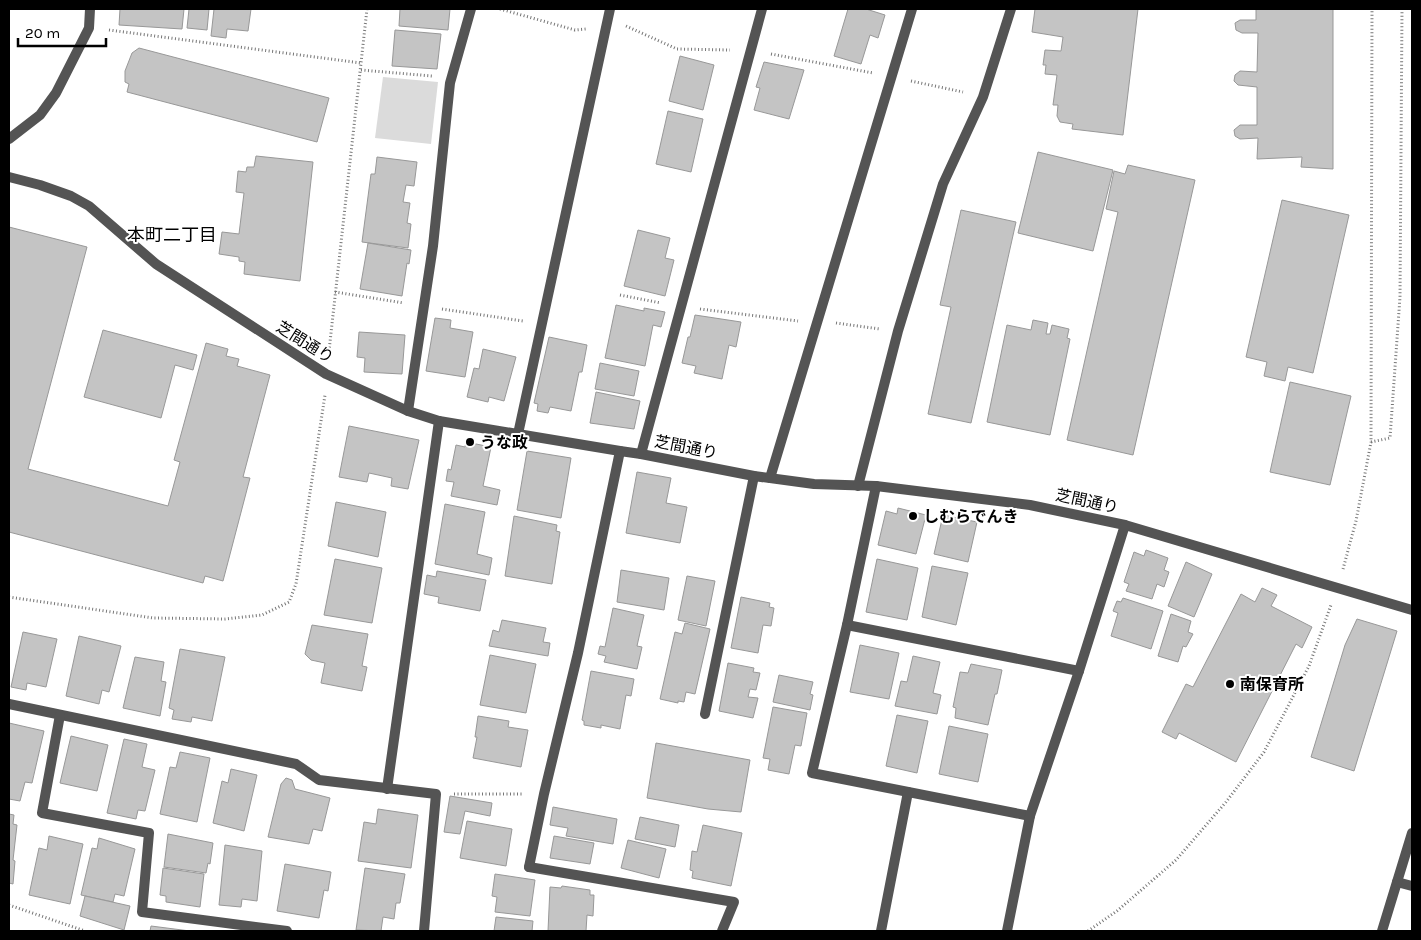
<svg xmlns="http://www.w3.org/2000/svg" width="1421" height="940" font-family="Karla,'Noto Sans JP',sans-serif">
  <rect width="100%" height="100%" fill="#fff"/>
  <!-- green -->
  <path fill="#dbdbdb" d="M 383,77 L 438,82 L 431,144 L 375,138 Z"/>
  <!-- building -->
  <g fill="#c4c4c4" stroke="#989898">
    <path d="M 120,9 L 184,9 L 182,29 L 119,25 Z"/>
    <path d="M 189,9 L 209,9 L 207,30 L 187,28 Z"/>
    <path d="M 214,9 L 251,9 L 248,31 L 227,29 L 226,38 L 211,36 Z"/>
    <path d="M 400,9 L 450,9 L 448,30 L 399,26 Z"/>
    <path d="M 848,9 L 866,9 L 885,15 L 878,38 L 870,35 L 861,64 L 834,56 Z"/>
    <path d="M 1035,9 L 1138,9 L 1123,135 L 1072,129 L 1073,124 L 1060,122 L 1057,116 L 1058,105 L 1053,105 L 1057,75 L 1045,74 L 1046,65 L 1043,65 L 1045,50 L 1061,51 L 1063,37 L 1032,32 Z"/>
    <path d="M 1256,9 L 1333,9 L 1333,169 L 1301,167 L 1302,157 L 1257,159 L 1258,138 L 1240,139 L 1235,136 L 1234,130 L 1240,125 L 1257,125 L 1257,87 L 1238,85 L 1234,81 L 1235,75 L 1240,71 L 1257,72 L 1258,33 L 1242,33 L 1236,30 L 1235,23 L 1240,20 L 1256,20 Z"/>
    <path d="M 395,30 L 441,34 L 437,69 L 392,66 Z"/>
    <path d="M 139,48 L 329,98 L 317,142 L 127,92 L 129,84 L 125,82 L 125,71 L 132,53 Z"/>
    <path d="M 680,56 L 714,65 L 703,110 L 669,101 Z"/>
    <path d="M 764,62 L 804,70 L 789,119 L 754,110 L 760,88 L 756,87 Z"/>
    <path d="M 668,111 L 703,119 L 691,172 L 656,164 Z"/>
    <path d="M 1038,152 L 1113,170 L 1093,251 L 1018,233 Z"/>
    <path d="M 256,156 L 313,162 L 300,281 L 244,274 L 245,262 L 239,261 L 239,257 L 219,254 L 222,232 L 239,234 L 244,193 L 236,192 L 238,171 L 246,172 L 247,167 L 254,167 Z"/>
    <path d="M 377,157 L 417,162 L 414,186 L 406,185 L 403,202 L 410,203 L 407,223 L 411,224 L 408,248 L 362,242 L 371,174 L 375,174 Z"/>
    <path d="M 1128,165 L 1195,180 L 1133,455 L 1067,440 L 1118,212 L 1106,209 L 1114,171 L 1125,174 Z"/>
    <path d="M 1282,200 L 1349,215 L 1313,373 L 1288,367 L 1285,381 L 1264,376 L 1267,362 L 1246,357 Z"/>
    <path d="M 961,210 L 1016,222 L 971,423 L 928,414 L 951,307 L 940,305 Z"/>
    <path d="M 9,227 L 87,247 L 28,469 L 168,506 L 180,462 L 174,460 L 206,343 L 228,349 L 226,356 L 239,359 L 237,366 L 270,375 L 243,477 L 250,478 L 223,581 L 205,576 L 203,583 L 9,532 Z"/>
    <path d="M 638,230 L 670,238 L 665,258 L 674,260 L 665,296 L 624,286 Z"/>
    <path d="M 368,243 L 411,250 L 409,264 L 407,263 L 402,296 L 360,289 Z"/>
    <path d="M 616,305 L 644,311 L 644,308 L 665,312 L 661,327 L 653,325 L 645,366 L 605,358 Z"/>
    <path d="M 695,315 L 741,322 L 736,347 L 729,345 L 722,379 L 694,373 L 696,366 L 682,363 L 688,337 L 690,337 Z"/>
    <path d="M 435,318 L 451,320 L 450,328 L 473,332 L 465,377 L 426,371 Z"/>
    <path d="M 1033,320 L 1048,323 L 1046,334 L 1050,334 L 1052,325 L 1069,329 L 1067,338 L 1070,339 L 1050,435 L 987,422 L 1007,325 L 1031,330 Z"/>
    <path d="M 103,330 L 197,355 L 193,370 L 175,365 L 161,418 L 84,397 Z"/>
    <path d="M 359,332 L 405,335 L 402,374 L 364,372 L 365,358 L 357,357 Z"/>
    <path d="M 549,337 L 587,345 L 582,372 L 579,372 L 571,411 L 550,407 L 548,413 L 537,411 L 538,404 L 534,403 Z"/>
    <path d="M 483,349 L 516,357 L 504,401 L 489,397 L 488,402 L 467,397 L 474,368 L 479,369 Z"/>
    <path d="M 600,363 L 639,371 L 634,396 L 595,389 Z"/>
    <path d="M 1290,382 L 1351,396 L 1330,485 L 1270,472 Z"/>
    <path d="M 596,392 L 640,401 L 634,429 L 590,423 Z"/>
    <path d="M 349,426 L 419,440 L 408,489 L 391,486 L 392,478 L 369,473 L 367,482 L 339,477 Z"/>
    <path d="M 466,442 L 491,447 L 483,486 L 500,490 L 497,505 L 451,496 L 454,482 L 446,481 L 448,469 L 451,470 L 456,445 L 465,447 Z"/>
    <path d="M 527,451 L 571,458 L 561,518 L 517,510 Z"/>
    <path d="M 637,472 L 671,478 L 666,503 L 687,507 L 680,543 L 626,533 Z"/>
    <path d="M 336,502 L 386,512 L 378,557 L 328,546 Z"/>
    <path d="M 445,504 L 485,512 L 477,554 L 492,558 L 489,575 L 435,564 Z"/>
    <path d="M 898,508 L 926,515 L 916,554 L 878,545 L 886,511 L 897,514 Z"/>
    <path d="M 943,515 L 977,522 L 968,562 L 934,554 Z"/>
    <path d="M 514,516 L 557,525 L 556,531 L 560,532 L 552,584 L 505,576 Z"/>
    <path d="M 1146,550 L 1168,558 L 1164,570 L 1169,572 L 1164,587 L 1157,584 L 1152,599 L 1126,591 L 1129,584 L 1124,582 L 1134,552 L 1144,556 Z"/>
    <path d="M 335,559 L 382,568 L 372,623 L 324,615 Z"/>
    <path d="M 877,559 L 918,568 L 907,620 L 866,612 Z"/>
    <path d="M 1186,562 L 1212,574 L 1194,617 L 1168,606 Z"/>
    <path d="M 932,566 L 968,573 L 956,625 L 922,617 Z"/>
    <path d="M 621,570 L 669,578 L 664,610 L 617,602 Z"/>
    <path d="M 437,571 L 486,580 L 480,611 L 438,603 L 439,597 L 424,594 L 427,575 L 436,577 Z"/>
    <path d="M 687,576 L 715,581 L 706,626 L 678,620 Z"/>
    <path d="M 1262,588 L 1277,595 L 1271,606 L 1312,627 L 1302,648 L 1296,644 L 1236,762 L 1179,733 L 1176,739 L 1162,732 L 1186,684 L 1193,687 L 1241,594 L 1255,602 Z"/>
    <path d="M 741,597 L 770,603 L 769,607 L 774,608 L 771,626 L 763,625 L 758,653 L 731,648 Z"/>
    <path d="M 1123,598 L 1163,611 L 1151,649 L 1111,636 L 1118,613 L 1113,611 L 1117,601 L 1121,602 Z"/>
    <path d="M 613,608 L 644,615 L 637,646 L 642,647 L 637,669 L 604,662 L 606,656 L 598,654 L 600,646 L 605,647 Z"/>
    <path d="M 1171,614 L 1191,621 L 1188,632 L 1193,634 L 1186,647 L 1183,646 L 1178,662 L 1158,656 Z"/>
    <path d="M 1357,619 L 1397,631 L 1354,771 L 1311,757 L 1345,645 Z"/>
    <path d="M 502,620 L 546,628 L 543,642 L 550,643 L 548,656 L 489,646 L 493,630 L 499,632 Z"/>
    <path d="M 685,623 L 710,629 L 695,694 L 686,692 L 684,702 L 678,701 L 678,703 L 660,699 L 675,632 L 682,634 Z"/>
    <path d="M 312,625 L 368,634 L 362,666 L 367,667 L 362,691 L 321,683 L 325,663 L 311,660 L 305,654 Z"/>
    <path d="M 23,632 L 57,639 L 46,687 L 27,683 L 26,690 L 11,687 Z"/>
    <path d="M 79,636 L 121,646 L 109,692 L 102,690 L 99,704 L 66,696 Z"/>
    <path d="M 860,645 L 899,653 L 889,699 L 850,692 Z"/>
    <path d="M 180,649 L 225,657 L 212,721 L 192,717 L 191,722 L 172,719 L 174,710 L 169,708 Z"/>
    <path d="M 490,655 L 536,664 L 526,713 L 480,705 Z"/>
    <path d="M 913,656 L 940,662 L 933,693 L 941,695 L 937,714 L 895,706 L 901,681 L 907,682 Z"/>
    <path d="M 135,657 L 164,662 L 161,681 L 166,682 L 160,716 L 123,708 Z"/>
    <path d="M 728,663 L 754,668 L 753,672 L 760,673 L 756,690 L 750,689 L 748,697 L 758,698 L 753,718 L 719,711 Z"/>
    <path d="M 971,664 L 1002,670 L 997,694 L 995,694 L 988,725 L 955,718 L 956,708 L 953,707 L 960,672 L 968,673 Z"/>
    <path d="M 591,671 L 634,679 L 631,696 L 626,695 L 620,729 L 601,725 L 601,728 L 584,725 L 584,721 L 582,720 Z"/>
    <path d="M 779,675 L 813,682 L 810,694 L 813,695 L 810,710 L 773,702 Z"/>
    <path d="M 773,707 L 807,713 L 801,746 L 795,745 L 789,774 L 768,770 L 770,759 L 763,758 Z"/>
    <path d="M 897,715 L 928,721 L 917,773 L 886,766 Z"/>
    <path d="M 478,716 L 509,721 L 508,727 L 528,730 L 521,767 L 473,758 L 477,737 L 475,737 Z"/>
    <path d="M 9,723 L 44,731 L 32,783 L 25,782 L 20,801 L 9,799 Z"/>
    <path d="M 949,726 L 988,734 L 978,782 L 939,774 Z"/>
    <path d="M 71,736 L 108,745 L 97,791 L 60,783 Z"/>
    <path d="M 124,739 L 147,744 L 142,767 L 155,770 L 145,811 L 138,810 L 136,819 L 107,813 Z"/>
    <path d="M 656,743 L 750,760 L 741,812 L 708,809 L 647,798 Z"/>
    <path d="M 180,752 L 210,758 L 197,822 L 160,814 L 170,767 L 176,768 Z"/>
    <path d="M 231,769 L 257,775 L 244,831 L 213,823 L 222,781 L 228,783 Z"/>
    <path d="M 286,778 L 292,780 L 295,789 L 330,798 L 322,831 L 313,829 L 309,844 L 268,837 L 281,784 Z"/>
    <path d="M 450,796 L 492,803 L 490,816 L 465,811 L 460,834 L 444,832 Z"/>
    <path d="M 553,807 L 617,819 L 613,844 L 566,836 L 568,828 L 550,825 Z"/>
    <path d="M 378,809 L 418,815 L 411,868 L 358,861 L 364,822 L 376,824 Z"/>
    <path d="M 9,814 L 14,815 L 13,824 L 17,825 L 13,860 L 15,861 L 13,884 L 9,883 Z"/>
    <path d="M 640,817 L 679,825 L 675,847 L 635,839 Z"/>
    <path d="M 467,821 L 512,829 L 506,866 L 460,858 Z"/>
    <path d="M 703,825 L 742,833 L 731,886 L 692,878 L 693,871 L 690,870 L 692,851 L 697,852 Z"/>
    <path d="M 168,834 L 213,843 L 210,864 L 208,863 L 206,873 L 164,867 Z"/>
    <path d="M 49,836 L 83,844 L 70,904 L 29,895 L 39,848 L 47,850 Z"/>
    <path d="M 554,836 L 594,843 L 590,864 L 550,858 Z"/>
    <path d="M 99,838 L 135,849 L 124,896 L 115,894 L 113,902 L 81,895 L 92,848 L 97,849 Z"/>
    <path d="M 628,840 L 666,849 L 659,878 L 621,868 Z"/>
    <path d="M 225,845 L 262,851 L 257,901 L 242,899 L 241,907 L 219,905 Z"/>
    <path d="M 285,864 L 331,872 L 328,891 L 324,890 L 319,918 L 277,911 Z"/>
    <path d="M 163,868 L 204,874 L 200,907 L 166,902 L 166,896 L 160,895 Z"/>
    <path d="M 365,868 L 405,874 L 400,903 L 396,903 L 394,919 L 383,917 L 381,931 L 356,930 Z"/>
    <path d="M 495,874 L 535,880 L 530,916 L 495,912 L 497,897 L 492,896 Z"/>
    <path d="M 562,886 L 590,890 L 590,895 L 594,895 L 593,916 L 587,915 L 586,931 L 548,931 L 550,887 L 561,888 Z"/>
    <path d="M 85,896 L 130,906 L 124,930 L 80,916 Z"/>
    <path d="M 496,917 L 533,921 L 532,931 L 494,931 Z"/>
    <path d="M 151,926 L 190,931 L 150,931 Z"/>
  </g>
  <g fill="none" stroke-linecap="round" stroke-linejoin="round">
    <!-- path -->
    <g stroke="#767676" stroke-width="3" stroke-dasharray="1 2.5" stroke-linecap="butt">
      <path d="M 500,9 L 575,30 L 586,29"/>
      <path d="M 626,26 L 677,49 L 730,50"/>
      <path d="M 109,30 L 361,63"/>
      <path d="M 771,54 L 873,73"/>
      <path d="M 361,70 L 432,76"/>
      <path d="M 911,81 L 963,92"/>
      <path d="M 335,292 L 404,303"/>
      <path d="M 620,295 L 661,303"/>
      <path d="M 442,309 L 523,321"/>
      <path d="M 700,309 L 798,321"/>
      <path d="M 836,323 L 880,329"/>
      <path d="M 329,351 L 367,9"/>
      <path d="M 1371,442 L 1390,438 L 1400,297 L 1402,9"/>
      <path d="M 1343,569 L 1356,521 L 1371,442 L 1372,9"/>
      <path d="M 9,597 L 153,618 L 225,619 L 262,615 L 289,602 L 296,584 L 325,395"/>
      <path d="M 454,794 L 523,794"/>
      <path d="M 9,905 L 85,931"/>
      <path d="M 1088,931 L 1117,911 L 1176,860 L 1226,802 L 1264,752 L 1309,666 L 1331,605"/>
    </g>
    <!-- service -->
    <g stroke="#545454" stroke-width="10">
      <path d="M 876,486 L 847,625 L 1079,671"/>
      <path d="M 847,625 L 812,773 L 1030,816"/>
      <path d="M 705,714 L 754,476"/>
      <path d="M 529,867 L 734,902 L 722,931"/>
      <path d="M 881,931 L 908,792"/>
    </g>
    <!-- minor -->
    <g stroke="#545454" stroke-width="10">
      <path d="M 9,139 L 40,115 L 56,93 L 89,28 L 90,9"/>
      <path d="M 9,177 L 40,185 L 71,196 L 89,206 L 156,264 L 326,374 L 408,411 L 439,421 L 620,451 L 641,454 L 754,476 L 814,484 L 876,486 L 1030,505 L 1125,525 L 1412,610"/>
      <path d="M 408,411 L 433,246 L 450,83 L 471,9"/>
      <path d="M 518,434 L 610,9"/>
      <path d="M 641,454 L 762,9"/>
      <path d="M 770,478 L 912,9"/>
      <path d="M 858,486 L 898,331 L 943,184 L 983,97 L 1011,9"/>
      <path d="M 9,704 L 296,764 L 319,780 L 436,794 L 424,931"/>
      <path d="M 60,715 L 42,813 L 149,833 L 142,912 L 287,931"/>
      <path d="M 387,789 L 439,421"/>
      <path d="M 529,867 L 544,794 L 578,653 L 620,451"/>
      <path d="M 1397,882 L 1412,886"/>
      <path d="M 1007,931 L 1030,816 L 1079,671 L 1125,525"/>
      <path d="M 1382,931 L 1412,833"/>
    </g>
  </g>
  <!-- markers -->
  <g fill="#000" stroke="#fff" stroke-width="2">
    <circle cx="470" cy="442" r="5"/>
    <circle cx="913" cy="516" r="5"/>
    <circle cx="1230" cy="684" r="5"/>
  </g>
  <g text-anchor="middle" dominant-baseline="central" stroke-width="4" stroke-linejoin="round" paint-order="stroke">
    <!-- street labels -->
    <g font-size="16" fill="#000" stroke="#fff">
      <text transform="translate(305 342) rotate(32)">芝間通り</text>
      <text transform="translate(686 447) rotate(11)">芝間通り</text>
      <text transform="translate(1087 501) rotate(12)">芝間通り</text>
    </g>
    <!-- poi labels -->
    <g font-size="16" font-weight="bold" fill="#000" stroke="#fff" text-anchor="start">
      <text x="480" y="442">うな政</text>
      <text x="923" y="516">しむらでんき</text>
      <text x="1240" y="684">南保育所</text>
    </g>
    <!-- neighbourhood labels -->
    <g font-size="18" fill="#000" stroke="#fff">
      <text x="172" y="235">本町二丁目</text>
    </g>
  </g>
  <!-- border -->
  <rect width="1421" height="940" fill="none" stroke="#000000" stroke-width="20"/>
  <!-- scale -->
  <path d="M18 38v8h88v-8" fill="none" stroke="#000000" stroke-width="2.5"/>
  <text x="25" y="38" font-size="15" fill="#000000" stroke="#ffffff" stroke-width="4" paint-order="stroke">20 m</text>
</svg>
